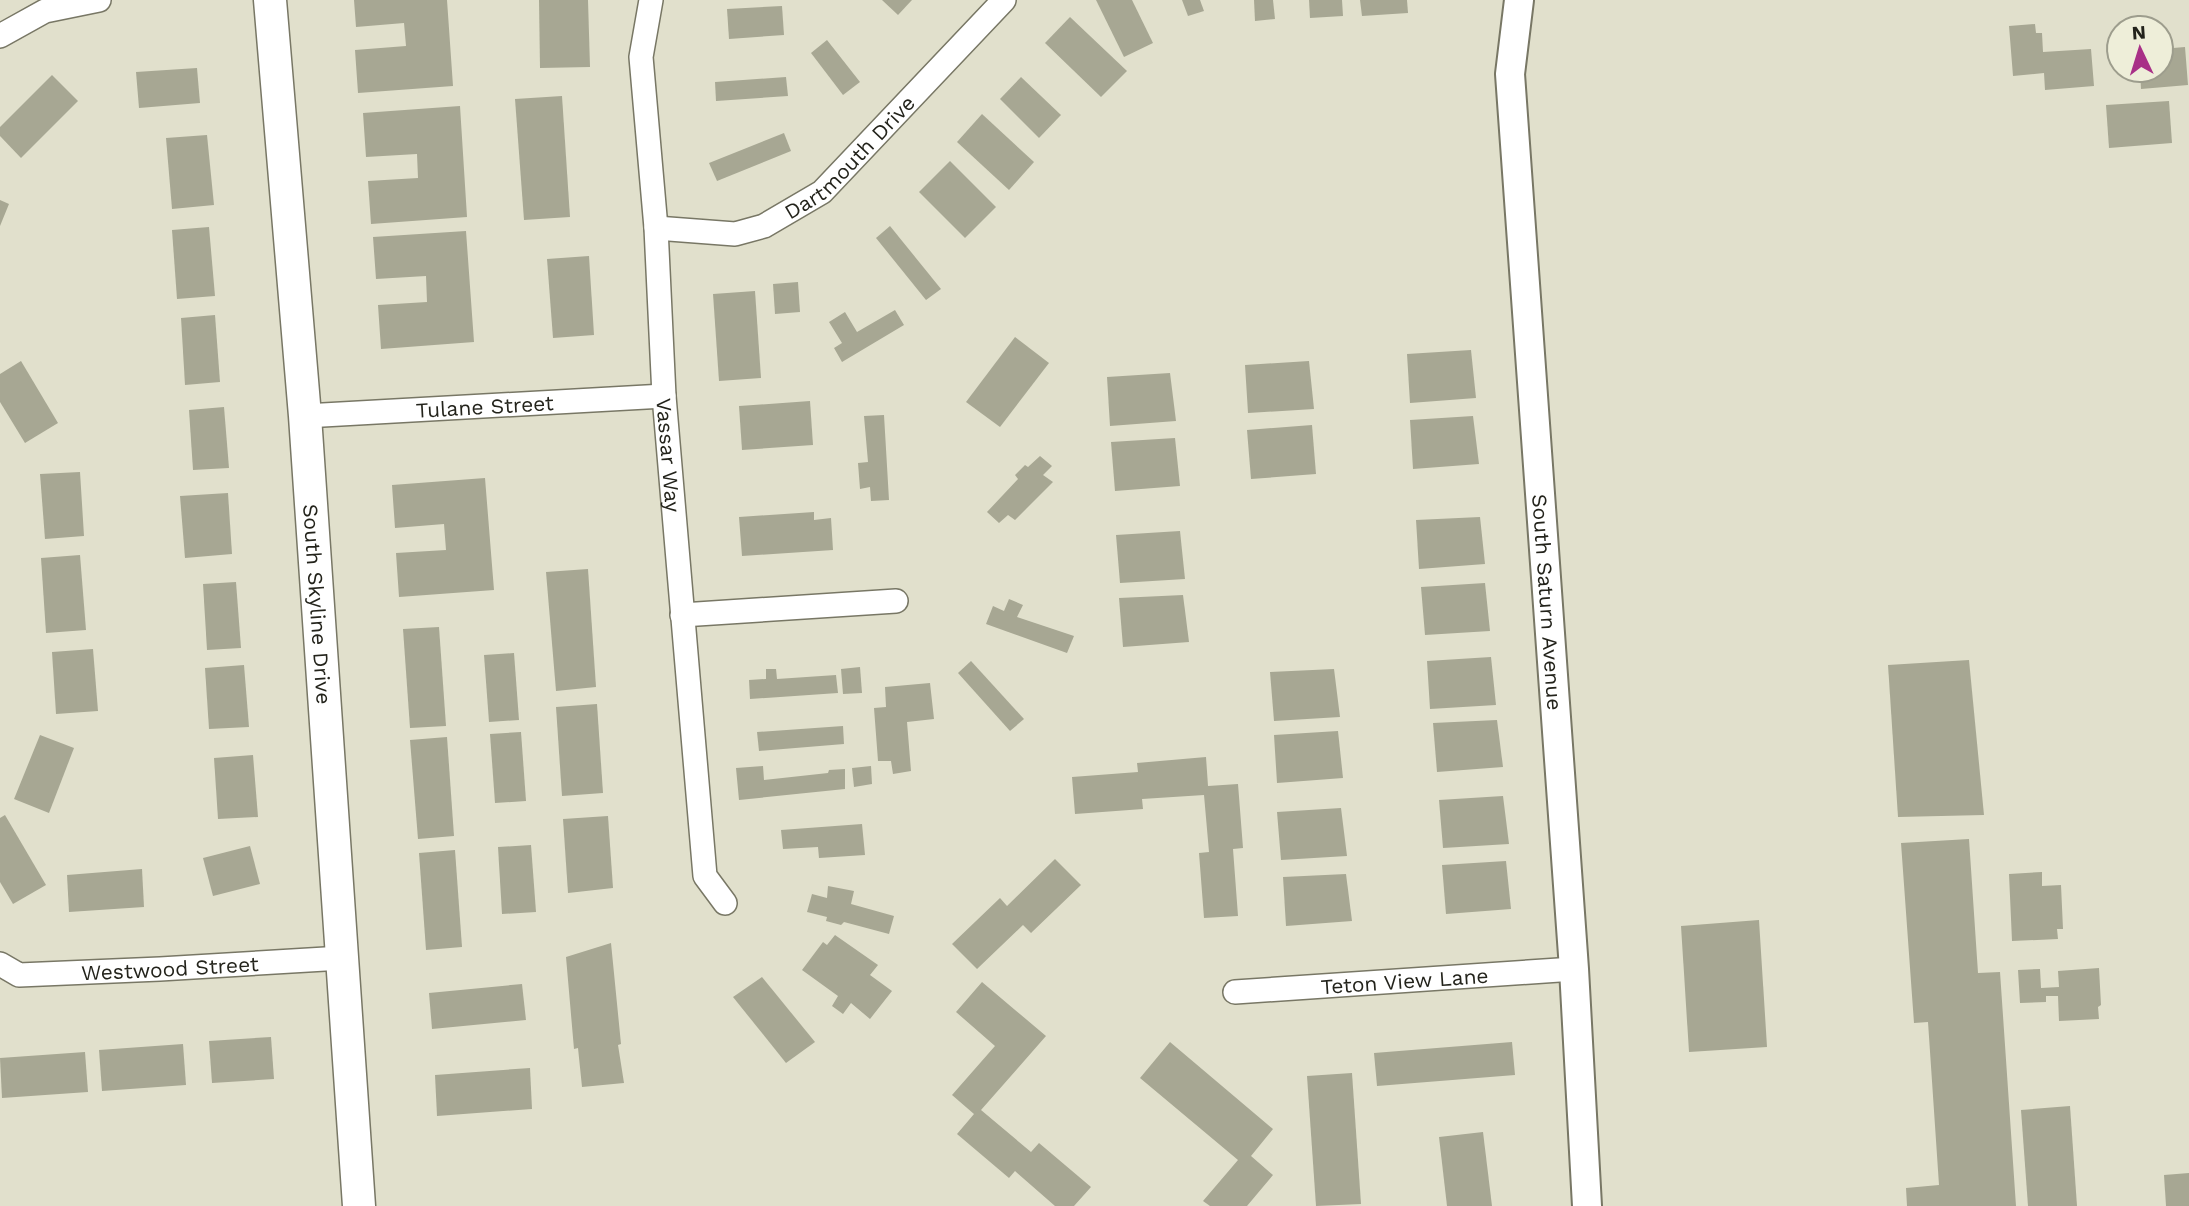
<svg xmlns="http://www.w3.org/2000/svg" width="2189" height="1206" font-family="'Work Sans',sans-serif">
  <rect width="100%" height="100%" fill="#e1e0cc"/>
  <!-- building -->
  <g fill="#a7a793">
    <path d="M 354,0 L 447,0 L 453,86 L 358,93 L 355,50 L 406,46 L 404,23 L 356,27 Z"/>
    <path d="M 539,0 L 588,0 L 590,67 L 540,68 Z"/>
    <path d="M 882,0 L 912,0 L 898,15 Z"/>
    <path d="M 1096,0 L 1132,0 L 1153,43 L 1124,57 Z"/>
    <path d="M 1182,0 L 1200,0 L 1204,11 L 1188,16 Z"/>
    <path d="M 1254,0 L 1273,0 L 1275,19 L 1255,21 Z"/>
    <path d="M 1309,0 L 1342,0 L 1343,16 L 1310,18 Z"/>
    <path d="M 1360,0 L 1407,0 L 1408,13 L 1362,16 Z"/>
    <path d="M 782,6 L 784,35 L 729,39 L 727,9 Z"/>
    <path d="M 1070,17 L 1127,71 L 1101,97 L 1045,43 Z"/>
    <path d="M 2035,24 L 2036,33 L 2042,33 L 2043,52 L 2091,49 L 2094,86 L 2045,90 L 2044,73 L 2013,76 L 2009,26 Z"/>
    <path d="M 827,40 L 860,82 L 843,95 L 811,53 Z"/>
    <path d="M 2185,47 L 2188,85 L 2141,89 L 2140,70 L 2161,70 L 2161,49 Z"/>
    <path d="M 197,68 L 200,103 L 139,108 L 136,72 Z"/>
    <path d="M 52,75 L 78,101 L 21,158 L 0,136 L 0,127 Z"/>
    <path d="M 786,77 L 788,96 L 716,101 L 715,82 Z"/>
    <path d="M 1021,77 L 1061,115 L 1039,138 L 1000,99 Z"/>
    <path d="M 562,96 L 570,217 L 524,220 L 515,99 Z"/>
    <path d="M 2169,101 L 2172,143 L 2109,148 L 2106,105 Z"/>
    <path d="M 460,106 L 467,217 L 371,224 L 368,181 L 418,178 L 417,154 L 366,157 L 363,113 Z"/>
    <path d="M 982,114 L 1034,162 L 1009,190 L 957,142 Z"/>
    <path d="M 784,133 L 791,151 L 717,181 L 709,163 Z"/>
    <path d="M 207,135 L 214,205 L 172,209 L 166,138 Z"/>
    <path d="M 950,161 L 996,207 L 965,238 L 919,192 Z"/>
    <path d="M 0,200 L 9,204 L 0,226 Z"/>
    <path d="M 890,226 L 941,289 L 926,300 L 876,238 Z"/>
    <path d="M 209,227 L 215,296 L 177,299 L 172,230 Z"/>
    <path d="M 466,231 L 474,342 L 381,349 L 378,305 L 427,302 L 426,276 L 376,279 L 373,237 Z"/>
    <path d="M 589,256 L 594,335 L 553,338 L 547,259 Z"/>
    <path d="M 798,282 L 800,312 L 775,314 L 773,284 Z"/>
    <path d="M 755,291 L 761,378 L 719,381 L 713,294 Z"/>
    <path d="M 895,310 L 904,325 L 842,362 L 834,348 L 842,343 L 829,322 L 845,312 L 857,332 Z"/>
    <path d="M 215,315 L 220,382 L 185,385 L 181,318 Z"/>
    <path d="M 1015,337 L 1049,363 L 1000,427 L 966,402 Z"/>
    <path d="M 1471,350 L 1476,398 L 1410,403 L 1407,354 Z"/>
    <path d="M 21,361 L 58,423 L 25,443 L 0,402 L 0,374 Z"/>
    <path d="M 1309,361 L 1314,409 L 1248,413 L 1245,365 Z"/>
    <path d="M 1170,373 L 1176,421 L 1110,426 L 1107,377 Z"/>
    <path d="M 810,401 L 813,445 L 742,450 L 739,406 Z"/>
    <path d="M 224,407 L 229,468 L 193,470 L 189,410 Z"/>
    <path d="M 884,415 L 889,500 L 871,501 L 870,487 L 860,489 L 858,463 L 868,462 L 864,416 Z"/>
    <path d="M 1473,416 L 1479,464 L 1413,469 L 1410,420 Z"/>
    <path d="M 1312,425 L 1316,474 L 1251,479 L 1247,430 Z"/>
    <path d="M 1175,438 L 1180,486 L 1115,491 L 1111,442 Z"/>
    <path d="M 1040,456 L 1052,466 L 1043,475 L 1053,482 L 1015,520 L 1008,515 L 999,523 L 987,512 L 1018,479 L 1015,475 L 1025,465 L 1028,467 Z"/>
    <path d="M 80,472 L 84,536 L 45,539 L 40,474 Z"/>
    <path d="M 485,478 L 494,590 L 399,597 L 396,553 L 446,550 L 444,524 L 395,528 L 392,485 Z"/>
    <path d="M 228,493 L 232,554 L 185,558 L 180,496 Z"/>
    <path d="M 814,512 L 814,520 L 831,518 L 833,550 L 742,556 L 739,517 Z"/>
    <path d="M 1480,517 L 1485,564 L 1419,569 L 1416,520 Z"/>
    <path d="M 1180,531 L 1185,579 L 1120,583 L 1116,535 Z"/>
    <path d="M 80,555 L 86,630 L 46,633 L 41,558 Z"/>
    <path d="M 588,569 L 596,687 L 556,691 L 546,572 Z"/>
    <path d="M 236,582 L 241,648 L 207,650 L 203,584 Z"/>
    <path d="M 1485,583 L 1490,631 L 1425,635 L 1421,587 Z"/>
    <path d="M 1183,595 L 1189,642 L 1123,647 L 1119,598 Z"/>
    <path d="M 1009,599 L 1023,605 L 1017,617 L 1074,636 L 1067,653 L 986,624 L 993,606 L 1004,611 Z"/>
    <path d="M 439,627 L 446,726 L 410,728 L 403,629 Z"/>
    <path d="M 93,649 L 98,711 L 56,714 L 52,652 Z"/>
    <path d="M 514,653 L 519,720 L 489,722 L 484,655 Z"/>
    <path d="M 1491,657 L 1496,705 L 1430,709 L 1427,661 Z"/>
    <path d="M 1969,660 L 1984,815 L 1898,817 L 1888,665 Z"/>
    <path d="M 971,661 L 1024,719 L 1010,731 L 958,673 Z"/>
    <path d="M 244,665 L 249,727 L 209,729 L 205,668 Z"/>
    <path d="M 860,667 L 862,693 L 843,694 L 841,669 Z"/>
    <path d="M 766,669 L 776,669 L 777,679 L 836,675 L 838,693 L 750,699 L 749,680 L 766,679 Z"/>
    <path d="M 1334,669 L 1340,717 L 1274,721 L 1270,672 Z"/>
    <path d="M 930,683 L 934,719 L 907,722 L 911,771 L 893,774 L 891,761 L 878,761 L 874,708 L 886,707 L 885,687 Z"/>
    <path d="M 597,704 L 603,793 L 562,796 L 556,707 Z"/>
    <path d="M 1497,720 L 1503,767 L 1437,772 L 1433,723 Z"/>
    <path d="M 843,726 L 844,744 L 759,751 L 757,732 Z"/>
    <path d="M 1338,731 L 1343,778 L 1277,783 L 1274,735 Z"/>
    <path d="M 521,732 L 526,801 L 495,803 L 490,734 Z"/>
    <path d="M 40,735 L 74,748 L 49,813 L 14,799 Z"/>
    <path d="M 447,737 L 454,836 L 418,839 L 410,740 Z"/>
    <path d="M 253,755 L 258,817 L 218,819 L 214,758 Z"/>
    <path d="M 1206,757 L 1208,786 L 1238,784 L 1243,848 L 1233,849 L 1238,916 L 1204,918 L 1199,853 L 1209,852 L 1204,795 L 1142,799 L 1143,809 L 1075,814 L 1072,777 L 1138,772 L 1137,763 Z"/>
    <path d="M 763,766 L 764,780 L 828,773 L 829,770 L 845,769 L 845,789 L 739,800 L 736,768 Z"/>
    <path d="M 871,766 L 872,784 L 854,787 L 852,768 Z"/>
    <path d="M 1503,796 L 1509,844 L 1443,848 L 1439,800 Z"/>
    <path d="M 1341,808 L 1347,856 L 1281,860 L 1277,812 Z"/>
    <path d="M 5,815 L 46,885 L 13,904 L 0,882 L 0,818 Z"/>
    <path d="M 608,816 L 613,888 L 568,893 L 563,819 Z"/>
    <path d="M 862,824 L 865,855 L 819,858 L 818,847 L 783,849 L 781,830 Z"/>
    <path d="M 1969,839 L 1978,973 L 2000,972 L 2016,1206 L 1907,1206 L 1906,1188 L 1939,1185 L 1928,1022 L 1914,1023 L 1901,843 Z"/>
    <path d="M 531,845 L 536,912 L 502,914 L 498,847 Z"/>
    <path d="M 250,846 L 260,884 L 213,896 L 203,858 Z"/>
    <path d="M 455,850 L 462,947 L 426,950 L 419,853 Z"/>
    <path d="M 1055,859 L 1081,885 L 1031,933 L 1023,925 L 977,969 L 952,944 L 1000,898 L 1007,906 Z"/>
    <path d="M 1506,861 L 1511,909 L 1446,914 L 1442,865 Z"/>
    <path d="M 142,869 L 144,907 L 69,912 L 67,875 Z"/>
    <path d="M 2042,872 L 2042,886 L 2061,885 L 2063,929 L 2057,929 L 2058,939 L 2012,941 L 2009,874 Z"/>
    <path d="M 1346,874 L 1352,921 L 1286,926 L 1283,877 Z"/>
    <path d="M 828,886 L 854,891 L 851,904 L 894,916 L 889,934 L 844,922 L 841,925 L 826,921 L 827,917 L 807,912 L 812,894 L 827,898 Z"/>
    <path d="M 1759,920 L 1767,1047 L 1689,1052 L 1681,926 Z"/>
    <path d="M 835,935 L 878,965 L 870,975 L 892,991 L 870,1019 L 851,1003 L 843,1014 L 832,1006 L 838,996 L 802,970 L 823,942 L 827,945 Z"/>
    <path d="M 611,943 L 621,1044 L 618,1045 L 624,1083 L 582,1087 L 578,1048 L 574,1049 L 566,957 Z"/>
    <path d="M 2099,968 L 2101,1005 L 2098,1007 L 2099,1019 L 2059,1021 L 2058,996 L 2046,996 L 2046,1002 L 2020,1003 L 2018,970 L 2040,969 L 2041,988 L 2059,987 L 2058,971 Z"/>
    <path d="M 762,977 L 815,1042 L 786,1063 L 733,997 Z"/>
    <path d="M 982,982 L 1046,1036 L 981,1110 L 1031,1152 L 1039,1143 L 1091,1187 L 1074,1206 L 1055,1206 L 1015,1171 L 1009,1178 L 957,1134 L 974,1114 L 952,1095 L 995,1046 L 956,1012 Z"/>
    <path d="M 522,984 L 526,1020 L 432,1029 L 429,993 Z"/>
    <path d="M 271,1037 L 274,1079 L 212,1083 L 209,1041 Z"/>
    <path d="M 1170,1042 L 1273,1129 L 1251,1156 L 1273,1175 L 1247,1206 L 1210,1206 L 1203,1201 L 1238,1160 L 1140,1078 Z"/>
    <path d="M 1512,1042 L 1515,1075 L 1377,1086 L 1374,1053 Z"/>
    <path d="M 183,1044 L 186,1085 L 102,1091 L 99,1050 Z"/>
    <path d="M 85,1052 L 88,1092 L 2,1098 L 0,1058 Z"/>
    <path d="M 530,1068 L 532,1109 L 437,1116 L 435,1075 Z"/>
    <path d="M 1352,1073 L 1361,1204 L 1316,1206 L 1307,1076 Z"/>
    <path d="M 2070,1106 L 2077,1206 L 2028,1206 L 2021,1110 Z"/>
    <path d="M 1483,1132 L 1492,1206 L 1447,1206 L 1439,1137 Z"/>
    <path d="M 2189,1173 L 2189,1206 L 2166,1206 L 2164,1175 Z"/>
  </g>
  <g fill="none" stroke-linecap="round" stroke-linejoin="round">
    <!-- minor casing -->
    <g stroke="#787765" stroke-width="26">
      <g id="minor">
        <path id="s1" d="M 651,0 L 641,57 L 656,228 L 664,396 L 705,876 L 725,903"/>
        <path d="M 0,36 L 45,11 L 99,0"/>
        <path id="s2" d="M 656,228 L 735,234 L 764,226 L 822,192 L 1004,0"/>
        <path id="s3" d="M 305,416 L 664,396"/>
        <path d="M 682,615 L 896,601"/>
        <path id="s4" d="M 0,964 L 19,975 L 160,969 L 342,958"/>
        <path id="s5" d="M 1235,992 L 1574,969"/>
      </g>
    </g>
    <!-- tertiary casing -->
    <g stroke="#787765" stroke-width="32">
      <g id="tertiary">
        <path id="s6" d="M 1519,0 L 1510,74 L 1574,969 L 1587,1206"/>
      </g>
    </g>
    <!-- secondary casing -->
    <g stroke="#787765" stroke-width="35">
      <g id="secondary">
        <path id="s7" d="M 270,0 L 305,416 L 359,1206"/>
      </g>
    </g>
    <!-- minor -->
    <use href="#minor" stroke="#fff" stroke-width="23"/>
    <!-- tertiary -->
    <use href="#tertiary" stroke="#fff" stroke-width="28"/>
    <!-- secondary -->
    <use href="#secondary" stroke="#fff" stroke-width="32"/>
  </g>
  <g text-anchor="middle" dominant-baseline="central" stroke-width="5" stroke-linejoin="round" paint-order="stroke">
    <!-- street labels -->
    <g font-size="21" fill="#23231b" stroke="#eeeed9">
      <text stroke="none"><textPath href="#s2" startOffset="220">Dartmouth Drive</textPath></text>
      <text stroke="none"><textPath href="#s3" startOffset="180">Tulane Street</textPath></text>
      <text stroke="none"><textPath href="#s1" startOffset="457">Vassar Way</textPath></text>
      <text stroke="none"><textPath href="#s7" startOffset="606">South Skyline Drive</textPath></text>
      <text stroke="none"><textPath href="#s6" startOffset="604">South Saturn Avenue</textPath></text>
      <text stroke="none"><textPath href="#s4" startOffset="173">Westwood Street</textPath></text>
      <text stroke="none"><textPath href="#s5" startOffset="170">Teton View Lane</textPath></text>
    </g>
  </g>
  <!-- north arrow -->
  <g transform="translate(2140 49) rotate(356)"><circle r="33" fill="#eeeed9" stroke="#9d9d8d" stroke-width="2"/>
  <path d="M0-5L12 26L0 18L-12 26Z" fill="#a83087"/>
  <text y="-10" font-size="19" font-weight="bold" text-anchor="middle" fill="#23231b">N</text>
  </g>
</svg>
